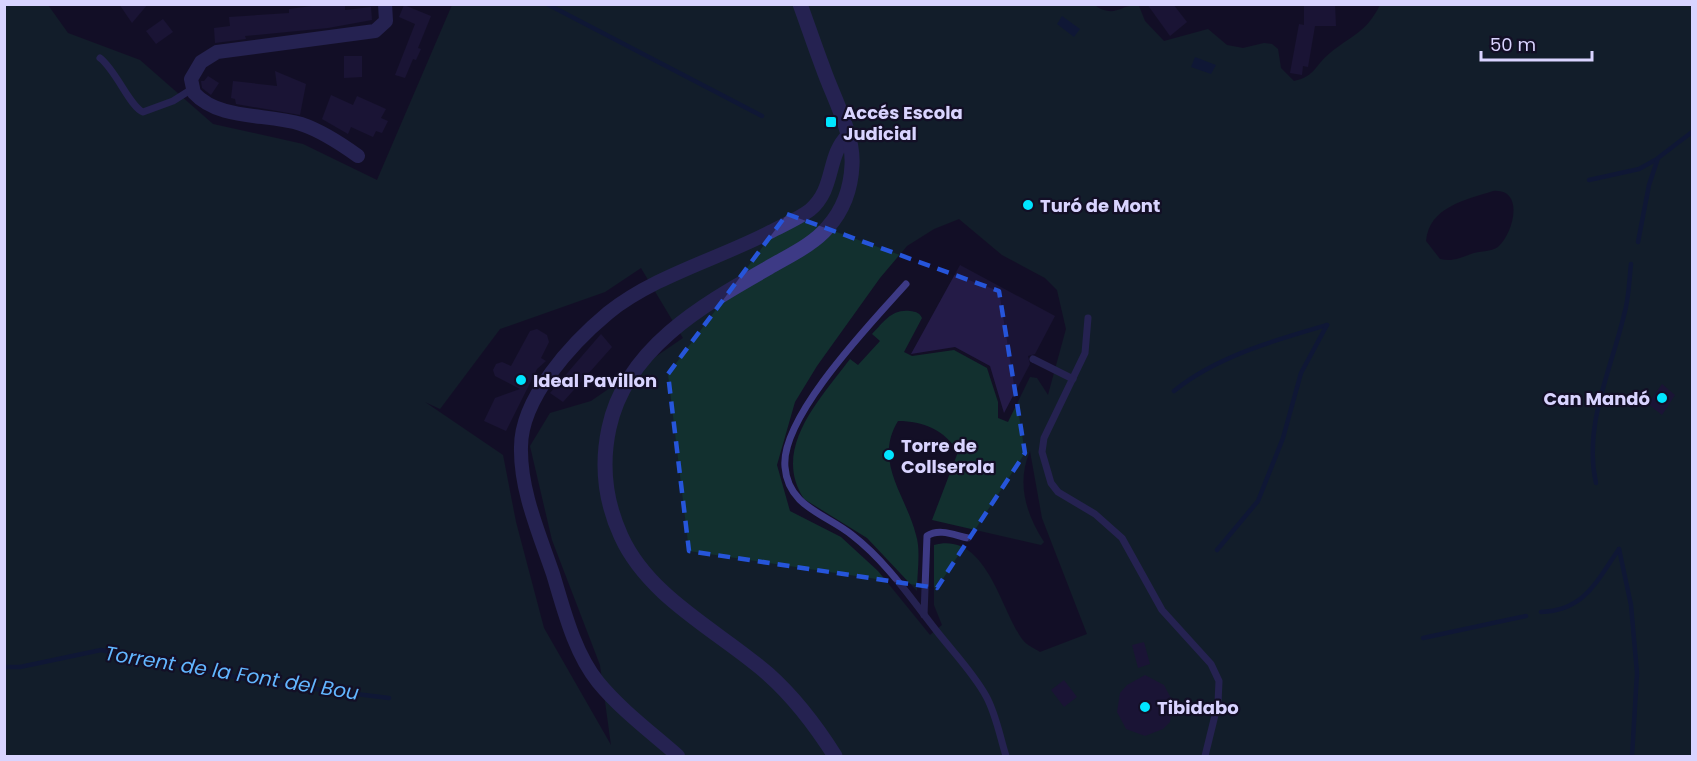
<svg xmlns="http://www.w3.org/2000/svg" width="1697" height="761" font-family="Poppins,sans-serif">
  <rect width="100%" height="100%" fill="#130f26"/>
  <!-- green -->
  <path fill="#12302f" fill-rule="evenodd" d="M 1093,4 C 1116,21 1121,2 1139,6 L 1145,21 L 1164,41 L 1208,29 L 1227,45 L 1243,48 L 1264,43 L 1272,44 L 1278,49 L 1281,68 L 1294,81 C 1316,76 1314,66 1330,53 C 1352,35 1366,33 1380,5 L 1692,5 L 1692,756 L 5,756 L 4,5 L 48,5 L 68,33 L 140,60 L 213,124 L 303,144 L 377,180 L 452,5 ZM 1493,191 C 1525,188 1514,233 1498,247 C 1492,252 1479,251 1471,254 C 1460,258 1452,262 1440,259 L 1426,241 C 1429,207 1465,200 1493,191 ZM 959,219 L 1002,255 L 1045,278 L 1057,290 L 1066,329 L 1048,395 L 1037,378 L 1030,377 L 1008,422 L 998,418 L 998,402 L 987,368 L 954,350 L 912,356 L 904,352 L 922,318 C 919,312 916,312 910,311 C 891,309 884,322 872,334 L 880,341 L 858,365 L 850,359 C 820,399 771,449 804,499 L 867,538 L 917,591 C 917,573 921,551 916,535 C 906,495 873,462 898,421 C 923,421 945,430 958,452 L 932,520 L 1041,545 L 1044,542 C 1026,514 1016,483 1030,451 L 1042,518 L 1087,634 L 1040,652 C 1034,648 1026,645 1022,639 C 1000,608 986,531 934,545 L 934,605 L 942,625 L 930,635 L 878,571 L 841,537 L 790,511 L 777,465 L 795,402 L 817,366 L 880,278 L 907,246 L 934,229 ZM 641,268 L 683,338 L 591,401 L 550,413 L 530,446 L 552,540 L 600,665 L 611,745 L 544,628 L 516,522 L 503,455 L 425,402 L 440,409 L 500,329 L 605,292 Z"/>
  <!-- water -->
  <g fill="#0c2248">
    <path d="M 1062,16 L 1080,29 L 1074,37 L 1057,24 Z"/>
    <path d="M 1195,57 L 1216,65 L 1211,74 L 1191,67 Z"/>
  </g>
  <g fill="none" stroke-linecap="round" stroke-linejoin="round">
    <!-- stream -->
    <g stroke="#0c2248" stroke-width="4.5">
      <path d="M 547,4 L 762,116"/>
      <path d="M 1589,180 L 1639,169 L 1657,159"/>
      <path d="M 1638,242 L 1649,185 L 1658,158 L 1692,132"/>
      <path d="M 1174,391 C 1215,357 1275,340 1327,325"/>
      <path d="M 1596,483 C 1583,426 1611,370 1624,315 C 1629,299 1629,281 1631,264"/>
      <path d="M 1619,549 L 1631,605 L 1637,673 L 1632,756"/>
      <path d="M 1217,550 L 1258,501 L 1283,438 L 1301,373 L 1327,325"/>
      <path d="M 1541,612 C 1585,610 1596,582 1619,549"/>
      <path d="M 1423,638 L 1526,616"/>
      <path d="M 4,667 L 20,667 L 101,650 L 266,683 L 389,698"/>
    </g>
  </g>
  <!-- building -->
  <g fill="#241b47">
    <path d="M 119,4 L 148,4 L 132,23 Z"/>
    <path d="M 327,4 L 345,4 L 345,10 L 371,7 L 372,20 L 328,28 L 245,36 L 246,39 L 215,43 L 214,28 L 230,26 L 229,17 L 289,13 L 289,9 Z"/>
    <path d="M 1147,4 L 1173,4 L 1187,22 L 1170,36 Z"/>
    <path d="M 1335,4 L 1336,26 L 1315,26 L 1308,67 L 1303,66 L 1302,75 L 1290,73 L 1299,24 L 1304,25 L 1304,6 Z"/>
    <path d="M 404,5 L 431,16 L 418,48 L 421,49 L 416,60 L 413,59 L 405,78 L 395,75 L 415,24 L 399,17 Z"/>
    <path d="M 163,19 L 173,32 L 156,44 L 146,31 Z"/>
    <path d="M 344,56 L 362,56 L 362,77 L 344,78 Z"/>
    <path d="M 275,71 L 306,84 L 300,115 L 236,104 L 235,99 L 231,98 L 233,81 L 277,86 Z"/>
    <path d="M 208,76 L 219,83 L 211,95 L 202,88 L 201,81 L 204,81 Z"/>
    <path d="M 331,95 L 353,105 L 357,96 L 386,109 L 381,118 L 388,121 L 382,133 L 376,131 L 373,137 L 351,127 L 348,134 L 322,119 Z"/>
    <path d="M 960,265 L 1055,316 L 1035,354 L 1028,356 L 1030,364 L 1004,413 L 990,366 L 955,347 L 911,354 Z"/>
    <path d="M 537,329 L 547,335 L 549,342 L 541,358 L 546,361 L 537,369 L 506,431 L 484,421 L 495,398 L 520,389 L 495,376 L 493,370 L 496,364 L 502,362 L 511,366 L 530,331 Z"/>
    <path d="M 601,334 L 612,347 L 563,402 L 550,393 Z"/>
    <path d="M 1662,384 L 1675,395 L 1662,415 L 1648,404 Z"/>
    <path d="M 1144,642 L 1150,664 L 1138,668 L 1132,645 Z"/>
    <path d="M 1145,675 L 1164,685 L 1173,702 L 1170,722 L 1163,729 L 1145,736 L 1126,729 L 1117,712 L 1120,693 L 1127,685 Z"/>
    <path d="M 1064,680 L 1077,697 L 1064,707 L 1051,690 Z"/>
  </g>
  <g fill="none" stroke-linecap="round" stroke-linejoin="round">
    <!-- service -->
    <g stroke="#3d3a85" stroke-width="7">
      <path d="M 100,58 C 116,70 130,107 143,112 L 173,101 L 192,89"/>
      <path d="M 906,284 C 873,321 780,417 785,467 C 788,507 826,514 852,535 C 887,562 912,600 939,634 C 955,654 974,674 986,696 C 996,714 1000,737 1006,756"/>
      <path d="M 1088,318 L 1085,353 L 1044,438 L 1042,452 L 1051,483 L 1058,492 L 1095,514 L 1122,538 L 1162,610 L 1211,664 L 1219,681 L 1218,703 L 1205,756"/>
      <path d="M 1033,359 L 1073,379"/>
      <path d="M 924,615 L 927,536 C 939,528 954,535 968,538"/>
    </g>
    <!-- minor -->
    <g stroke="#3d3a85" stroke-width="14">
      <path d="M 358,156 C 340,143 322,131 301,124 C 267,113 220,121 194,93 L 191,79 L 201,62 L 217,52 L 375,31 L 386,21 L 385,4"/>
      <path d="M 678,756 C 652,733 621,710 598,682 C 574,652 564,610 553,574 C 539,533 520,490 521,447 C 521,398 572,343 608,313 C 654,276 718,259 770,232 C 783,225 798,219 810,210 C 836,188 826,156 848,135"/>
    </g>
    <!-- tertiary -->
    <path stroke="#3d3a85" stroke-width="15" d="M 800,4 C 808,26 815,47 823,68 C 833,97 854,134 852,165 C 851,188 843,210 828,227 C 813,245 788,256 768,268 C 703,305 626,348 609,428 C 601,465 605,501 621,536 C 649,598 719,631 768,674 C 795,698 816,726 835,756"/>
  </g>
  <!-- marked area -->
  <path d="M0 0H1697V761H0ZM 787,214 L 999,291 L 1025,453 L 937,588 L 689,551 L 668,374 Z" fill="#130f26" fill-opacity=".55" fill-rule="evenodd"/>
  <path fill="none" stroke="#2655da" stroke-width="4.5" stroke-dasharray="12 8" stroke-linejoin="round" d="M 787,214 L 999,291 L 1025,453 L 937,588 L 689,551 L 668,374 Z"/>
  <!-- markers -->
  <g fill="#00e5ff" stroke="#130f26" stroke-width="2">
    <rect x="825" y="116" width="12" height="12" rx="3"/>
    <circle cx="1028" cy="205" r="6"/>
    <circle cx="521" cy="380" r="6"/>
    <circle cx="1662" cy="398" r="6"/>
    <circle cx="889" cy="455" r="6"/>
    <circle cx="1145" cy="707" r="6"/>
  </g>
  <g text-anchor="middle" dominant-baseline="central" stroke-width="4.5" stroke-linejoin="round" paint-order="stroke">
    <!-- poi labels -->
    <g font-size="18" font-weight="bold" fill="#d9d4ff" stroke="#130f26" text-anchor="start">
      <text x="843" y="112">Accés Escola<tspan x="843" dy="21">Judicial</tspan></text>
      <text x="1040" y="205">Turó de Mont</text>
      <text x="533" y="380">Ideal Pavillon</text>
      <text x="1650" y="398" text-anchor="end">Can Mandó</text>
      <text x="901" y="445">Torre de<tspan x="901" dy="21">Collserola</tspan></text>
      <text x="1157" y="707">Tibidabo</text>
    </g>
    <!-- water labels -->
    <g font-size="20" font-style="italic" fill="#62b6ff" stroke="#130f26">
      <text transform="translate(232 673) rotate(9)">Torrent de la Font del Bou</text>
    </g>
  </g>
  <!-- border -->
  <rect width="1697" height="761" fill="none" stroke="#d9d4ff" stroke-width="12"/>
  <!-- scale -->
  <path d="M1481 51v9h111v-9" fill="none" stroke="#d9d4ff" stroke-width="3"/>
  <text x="1490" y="51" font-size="18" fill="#d9d4ff" stroke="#130f26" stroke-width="4.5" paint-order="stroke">50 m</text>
</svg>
